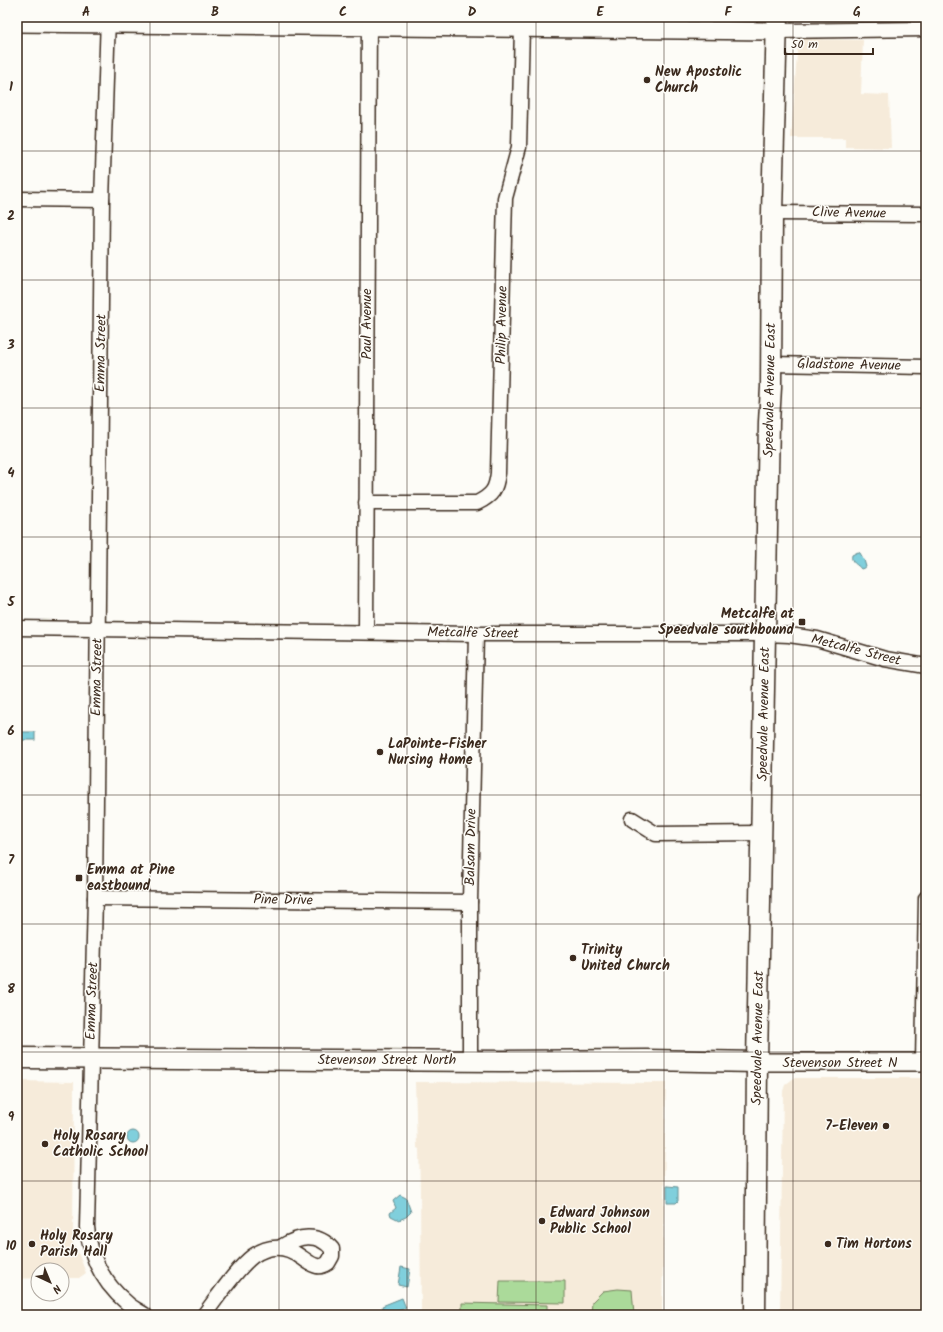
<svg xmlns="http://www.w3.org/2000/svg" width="943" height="1332" font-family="Kalam,sans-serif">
  <rect width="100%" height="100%" fill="#fdfcf7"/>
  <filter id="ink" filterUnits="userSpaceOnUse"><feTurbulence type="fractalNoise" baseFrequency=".025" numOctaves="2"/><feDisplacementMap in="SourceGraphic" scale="8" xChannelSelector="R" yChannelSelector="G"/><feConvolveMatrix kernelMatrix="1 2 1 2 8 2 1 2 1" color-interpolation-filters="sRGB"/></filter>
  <g filter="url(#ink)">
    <!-- built -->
    <g fill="#f6ebda">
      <path d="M 798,39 L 863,40 L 861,94 L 889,95 L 891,148 L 845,147 L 845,138 L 791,138 Z"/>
      <path d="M 794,1078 L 926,1078 L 926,1315 L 780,1315 L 783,1091 L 785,1085 Z"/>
      <path d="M 17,1081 L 74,1082 L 73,1244 L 76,1247 L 86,1273 L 79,1278 L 62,1278 L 62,1270 L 38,1270 L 38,1278 L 17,1279 Z"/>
      <path d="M 415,1082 L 666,1083 L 662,1315 L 421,1315 L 420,1189 L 419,1149 L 417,1148 Z"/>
    </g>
    <!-- green -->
    <g fill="#abda9a" stroke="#73825c">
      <path d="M 500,1281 L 565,1281 L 565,1303 L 499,1302 Z"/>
      <path d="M 618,1289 L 632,1290 L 634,1315 L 591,1315 L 592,1302 L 603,1291 Z"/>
      <path d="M 462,1303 L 547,1305 L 547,1315 L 462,1315 Z"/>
    </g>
    <!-- water -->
    <g fill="#80cfdc" stroke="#648d90">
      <path d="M 858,552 L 860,553 L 864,560 L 866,567 L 861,569 C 858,564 850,563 852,555 Z"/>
      <rect x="20" y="732" width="15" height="8"/>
      <circle cx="133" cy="1137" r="6"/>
      <path d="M 667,1186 L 678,1187 L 678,1201 L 676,1203 L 667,1203 Z"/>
      <path d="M 400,1195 L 406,1198 L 411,1212 L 406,1217 L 399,1220 L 391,1216 L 390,1213 L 396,1208 L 393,1201 Z"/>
      <path d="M 401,1267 L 410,1269 L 407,1287 L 398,1285 Z"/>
      <path d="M 402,1298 L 406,1308 L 386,1315 L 382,1306 Z"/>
    </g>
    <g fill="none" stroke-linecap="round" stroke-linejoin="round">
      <!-- minor casing -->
      <g stroke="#3b2a1e" stroke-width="17">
        <g id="minor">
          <path d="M 108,17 L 102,201 L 95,898 L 87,1227 C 90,1257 103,1283 127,1303 C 132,1308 139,1311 145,1315"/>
          <path d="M 777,31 L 926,29"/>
          <path d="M 17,199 L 102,200"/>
          <path d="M 772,213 L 926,214"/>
          <path d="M 771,364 L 926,367"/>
          <path d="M 366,503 L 477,503 C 493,495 496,489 498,473 L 505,198 L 519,147 L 522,27"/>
          <path d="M 17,628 L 476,634 L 765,634 L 789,635 L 817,639 L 885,659 L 926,666"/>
          <path d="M 366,632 L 369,17"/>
          <path d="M 632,819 L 656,834 L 762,833"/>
          <path d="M 95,898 L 470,902"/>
          <path d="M 470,1060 L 470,902 L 476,634"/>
          <path d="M 923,1062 L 926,898"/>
          <path d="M 204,1315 C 217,1298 237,1268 253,1256 C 269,1245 286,1245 301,1257 C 306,1260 311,1265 317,1266 C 321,1267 325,1265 328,1263 L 332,1256 L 332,1249 C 318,1232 298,1236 281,1247"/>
        </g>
      </g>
      <!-- tertiary casing -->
      <g stroke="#3b2a1e" stroke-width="20">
        <g id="tertiary">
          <path d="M 17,23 L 777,31"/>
          <path d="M 757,1062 L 926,1062"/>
        </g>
      </g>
      <!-- secondary casing -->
      <g stroke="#3b2a1e" stroke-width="23">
        <g id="secondary">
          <path d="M 17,1058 L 500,1061 L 646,1060 L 757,1062"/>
          <path d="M 755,1315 L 757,1062 L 769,422 L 771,387 L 772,213 L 777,17"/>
        </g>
      </g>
      <!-- minor -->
      <use href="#minor" stroke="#fdfcf7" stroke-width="14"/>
      <!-- tertiary -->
      <use href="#tertiary" stroke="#fdfcf7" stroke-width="17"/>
      <!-- secondary -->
      <use href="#secondary" stroke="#fdfcf7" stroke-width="20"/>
    </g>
  </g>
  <!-- grid -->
  <path fill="none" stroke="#3b2a1e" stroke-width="1" stroke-opacity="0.55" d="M 150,17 L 150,1315M 279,17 L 279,1315M 407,17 L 407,1315M 536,17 L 536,1315M 664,17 L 664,1315M 793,17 L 793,1315M 17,151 L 926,151M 17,280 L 926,280M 17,408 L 926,408M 17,537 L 926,537M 17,666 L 926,666M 17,795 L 926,795M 17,924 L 926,924M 17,1052 L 926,1052M 17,1181 L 926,1181"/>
  <!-- markers -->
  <g fill="#3b2a1e" stroke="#fdfcf7" stroke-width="1.5">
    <circle cx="647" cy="80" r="4"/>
    <rect x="798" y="618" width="8" height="8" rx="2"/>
    <circle cx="380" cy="752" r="4"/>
    <rect x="75" y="874" width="8" height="8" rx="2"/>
    <circle cx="573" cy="958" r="4"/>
    <circle cx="886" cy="1126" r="4"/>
    <circle cx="45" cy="1144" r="4"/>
    <circle cx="542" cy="1221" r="4"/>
    <circle cx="32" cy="1244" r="4"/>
    <circle cx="828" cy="1244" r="4"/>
  </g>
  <g text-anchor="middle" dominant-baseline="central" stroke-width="3" stroke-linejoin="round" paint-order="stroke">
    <!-- poi labels -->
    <g font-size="14" font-weight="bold" fill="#3b2a1e" stroke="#fdfcf7" text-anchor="start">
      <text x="655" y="72">New Apostolic<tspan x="655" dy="16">Church</tspan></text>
      <text x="794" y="614" text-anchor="end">Metcalfe at<tspan x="794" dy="16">Speedvale southbound</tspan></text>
      <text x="388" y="744">LaPointe-Fisher<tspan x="388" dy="16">Nursing Home</tspan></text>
      <text x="87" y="870">Emma at Pine<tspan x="87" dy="16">eastbound</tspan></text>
      <text x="581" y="950">Trinity<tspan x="581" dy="16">United Church</tspan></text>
      <text x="878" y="1126" text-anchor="end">7-Eleven</text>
      <text x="53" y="1136">Holy Rosary<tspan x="53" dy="16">Catholic School</tspan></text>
      <text x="550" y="1213">Edward Johnson<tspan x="550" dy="16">Public School</tspan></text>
      <text x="40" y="1236">Holy Rosary<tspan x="40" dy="16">Parish Hall</tspan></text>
      <text x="836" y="1244">Tim Hortons</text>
    </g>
    <!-- street labels -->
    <g font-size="14" fill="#3b2a1e" stroke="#fdfcf7">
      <text transform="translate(849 213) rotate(1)">Clive Avenue</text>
      <text transform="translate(367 324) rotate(-90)">Paul Avenue</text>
      <text transform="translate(502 325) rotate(-89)">Philip Avenue</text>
      <text transform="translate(101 353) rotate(-89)">Emma Street</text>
      <text transform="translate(849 365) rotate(1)">Gladstone Avenue</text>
      <text transform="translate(770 390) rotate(-89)">Speedvale Avenue East</text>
      <text transform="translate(473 633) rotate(1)">Metcalfe Street</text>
      <text transform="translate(856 650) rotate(14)">Metcalfe Street</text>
      <text transform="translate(97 677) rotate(-89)">Emma Street</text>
      <text transform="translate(764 714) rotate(-89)">Speedvale Avenue East</text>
      <text transform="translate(471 847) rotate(-89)">Balsam Drive</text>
      <text transform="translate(283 900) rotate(1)">Pine Drive</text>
      <text transform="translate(92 1001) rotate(-88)">Emma Street</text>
      <text transform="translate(758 1038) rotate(-89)">Speedvale Avenue East</text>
      <text x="387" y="1060">Stevenson Street North</text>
      <text x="840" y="1063">Stevenson Street N</text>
    </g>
  </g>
  <!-- margin -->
  <rect width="943" height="1332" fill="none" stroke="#fdfcf7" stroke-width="44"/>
  <!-- north arrow -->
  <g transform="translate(50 1282) rotate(136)"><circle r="19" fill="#fdfcf7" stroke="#afa8a0"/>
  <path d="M0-3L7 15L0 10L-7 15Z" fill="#3b2a1e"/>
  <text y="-6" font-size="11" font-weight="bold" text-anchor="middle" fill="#3b2a1e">N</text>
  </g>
  <!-- scale -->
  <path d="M785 48v6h88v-6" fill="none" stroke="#3b2a1e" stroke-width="2"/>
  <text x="791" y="48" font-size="12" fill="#3b2a1e" stroke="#fdfcf7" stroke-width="3" paint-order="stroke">50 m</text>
  <rect x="22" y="22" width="899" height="1288" fill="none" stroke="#3b2a1e" stroke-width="1.5"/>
  <g font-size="13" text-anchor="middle" font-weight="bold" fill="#3b2a1e">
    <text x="86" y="16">A</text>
    <text x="215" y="16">B</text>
    <text x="343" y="16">C</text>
    <text x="472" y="16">D</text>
    <text x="600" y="16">E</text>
    <text x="728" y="16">F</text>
    <text x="857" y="16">G</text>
    <text x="11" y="91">1</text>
    <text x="11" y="220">2</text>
    <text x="11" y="349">3</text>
    <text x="11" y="477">4</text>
    <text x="11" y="606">5</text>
    <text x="11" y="735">6</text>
    <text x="11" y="864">7</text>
    <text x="11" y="993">8</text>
    <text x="11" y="1121">9</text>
    <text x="11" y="1250">10</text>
  </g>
</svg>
